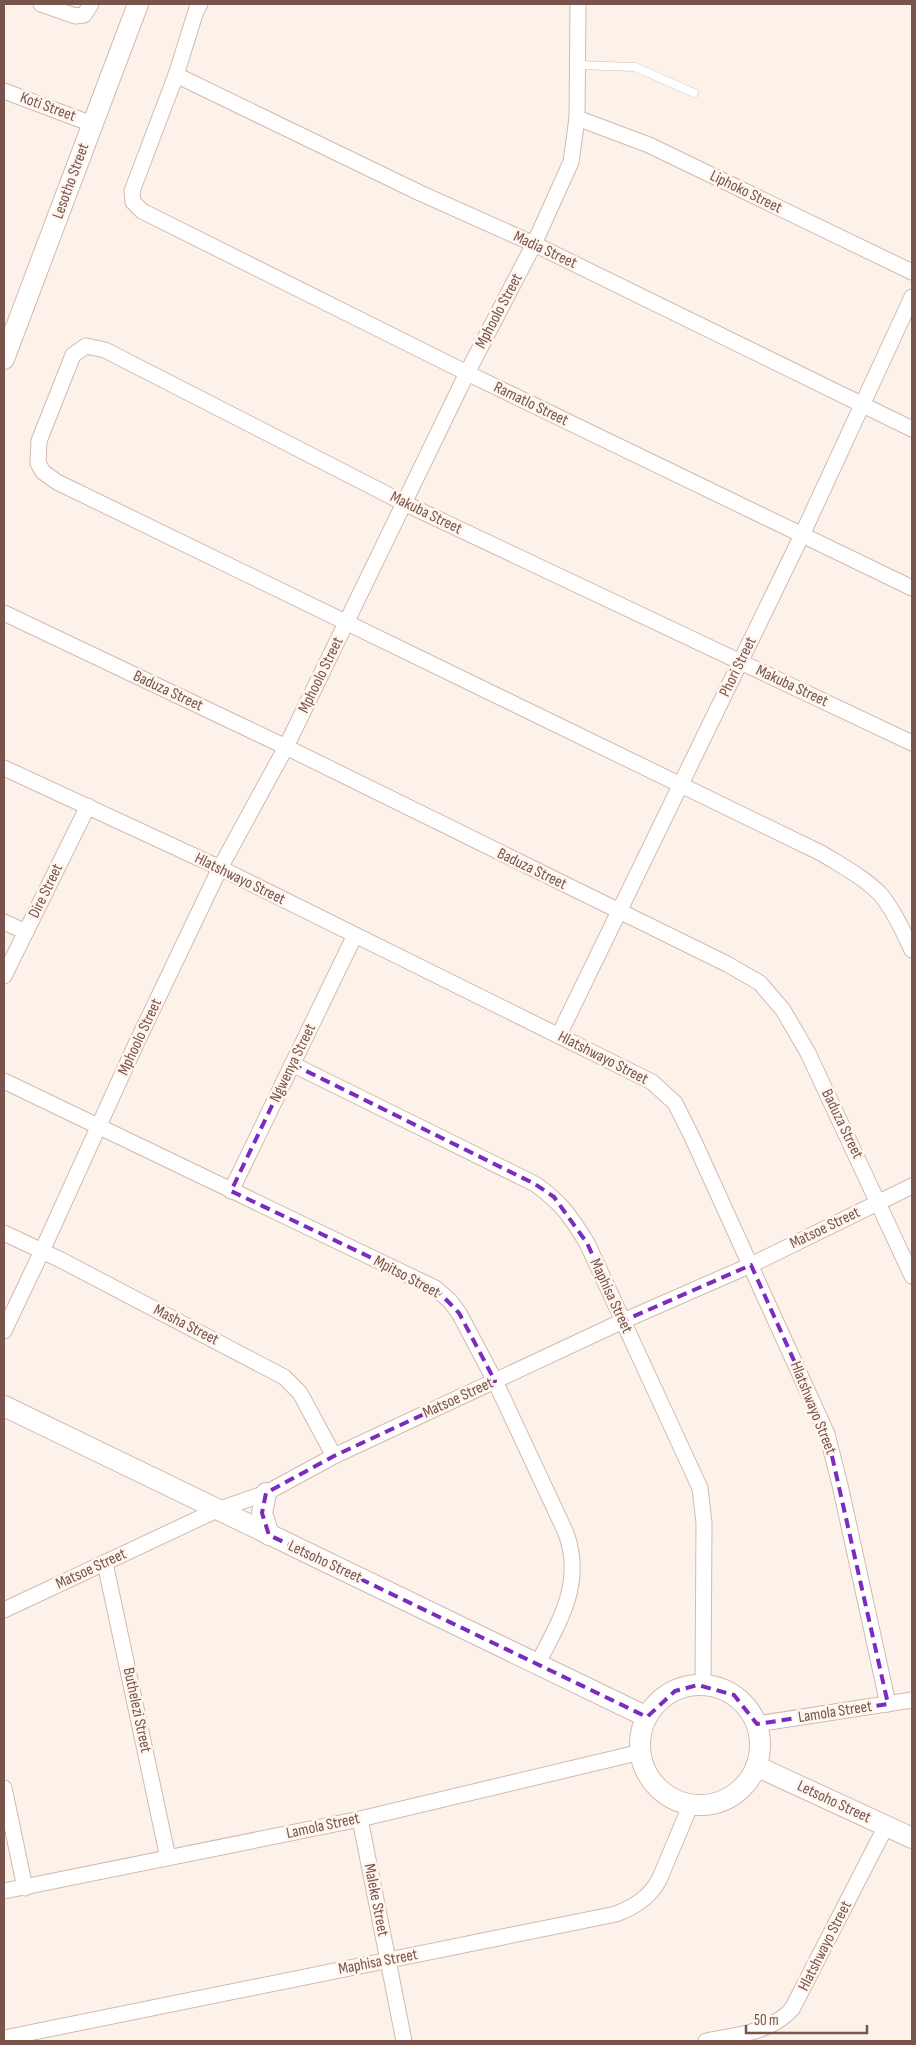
<svg xmlns="http://www.w3.org/2000/svg" width="916" height="2045" font-family="'Sofia Sans Condensed',sans-serif">
  <rect width="100%" height="100%" fill="#fdf2e9"/>
  <g fill="none" stroke-linecap="round" stroke-linejoin="round">
    <!-- service casing -->
    <g stroke="#d2bab0" stroke-width="9">
      <path id="service" d="M 578,65 L 635,67 L 694,93"/>
    </g>
    <!-- minor casing -->
    <g stroke="#d2bab0" stroke-width="17">
      <g id="minor">
        <path d="M 41,4 L 75,16 L 84,15 L 91,4"/>
        <path d="M 200,4 L 196,11 L 176,75 L 132,191 L 133,202 L 142,211 L 467,373 L 912,588"/>
        <path d="M 176,75 L 420,193 L 534,244 L 912,429"/>
        <path d="M 4,91 L 92,124"/>
        <path d="M 577,118 L 649,145 L 912,272"/>
        <path d="M 4,613 L 286,747 L 727,964 L 760,983 L 783,1010 L 808,1053 L 912,1276"/>
        <path d="M 912,743 L 404,503 L 105,350 L 86,346 L 73,355 L 39,441 L 38,463 L 43,472 L 57,482 L 823,854 C 842,866 865,878 881,895 C 894,911 903,931 912,950"/>
        <path d="M 4,768 L 220,868 L 652,1082 L 675,1103 L 692,1137 L 827,1434 L 840,1485 L 888,1704"/>
        <path d="M 4,922 L 26,932"/>
        <path d="M 4,976 L 88,806"/>
        <path d="M 559,1035 L 802,535 L 912,297"/>
        <path d="M 292,1064 L 535,1184 C 561,1202 571,1217 587,1243 L 700,1488 L 704,1523 L 703,1685"/>
        <path d="M 4,1081 L 435,1288 L 450,1301 L 459,1313 L 495,1381 L 566,1533 C 584,1583 560,1620 538,1663"/>
        <path d="M 231,1191 L 355,935"/>
        <path d="M 4,1233 L 61,1260 L 284,1377 L 300,1393 L 334,1456"/>
        <path d="M 4,1331 L 42,1251 L 136,1044 L 220,868 L 286,747 L 467,373 L 534,244 L 571,162 L 577,118 L 578,4"/>
        <path d="M 105,1563 L 168,1858"/>
        <path d="M 4,1610 L 217,1510 L 266,1493 L 334,1456 L 623,1321 L 751,1265 L 912,1186"/>
        <path d="M 757,1724 L 912,1700"/>
        <path d="M 4,1788 L 25,1888"/>
        <path d="M 360,1819 L 404,2041"/>
        <path d="M 4,1891 L 360,1819 L 641,1752"/>
        <path d="M 4,2038 L 616,1914 C 634,1907 649,1898 659,1880 L 691,1804"/>
        <path d="M 706,2041 C 737,2035 770,2033 792,2009 L 886,1826"/>
      </g>
    </g>
    <!-- tertiary casing -->
    <g stroke="#d2bab0" stroke-width="22">
      <g id="tertiary">
        <path d="M 4,359 L 138,4"/>
        <path d="M 4,1406 L 647,1717"/>
        <path d="M 266,1493 L 262,1513 L 269,1535"/>
        <circle cx="700" cy="1745" r="60"/>
        <path d="M 756,1766 L 912,1838"/>
      </g>
    </g>
    <!-- service -->
    <use href="#service" stroke="#fff" stroke-width="8"/>
    <!-- minor -->
    <use href="#minor" stroke="#fff" stroke-width="15"/>
    <!-- tertiary -->
    <use href="#tertiary" stroke="#fff" stroke-width="20"/>
  </g>
  <!-- marked area -->
  <path fill="none" stroke="#7b2cbf" stroke-width="4" stroke-dasharray="10 6" stroke-linejoin="round" d="M 292,1064 L 535,1184 L 554,1197 L 587,1243 L 623,1321 L 751,1265 L 827,1434 L 888,1704 L 757,1724 L 734,1695 L 698,1685 L 675,1691 L 647,1717 L 269,1535 L 262,1513 L 266,1493 L 334,1456 L 495,1381 L 459,1313 L 435,1288 L 231,1191 Z"/>
  <g text-anchor="middle" dominant-baseline="central" stroke-width="5" stroke-linejoin="round" paint-order="stroke">
    <!-- street labels -->
    <g font-size="16" fill="#78544c" stroke="#fff6ef">
      <text transform="translate(48 107) rotate(20)">Koti Street</text>
      <text transform="translate(71 181) rotate(-70)">Lesotho Street</text>
      <text transform="translate(746 192) rotate(26)">Liphoko Street</text>
      <text transform="translate(545 250) rotate(25)">Madia Street</text>
      <text transform="translate(499 311) rotate(-62)">Mphoolo Street</text>
      <text transform="translate(531 404) rotate(26)">Ramatlo Street</text>
      <text transform="translate(426 513) rotate(26)">Makuba Street</text>
      <text transform="translate(738 667) rotate(-64)">Phori Street</text>
      <text transform="translate(321 675) rotate(-64)">Mphoolo Street</text>
      <text transform="translate(792 686) rotate(25)">Makuba Street</text>
      <text transform="translate(168 691) rotate(25)">Baduza Street</text>
      <text transform="translate(532 869) rotate(26)">Baduza Street</text>
      <text transform="translate(240 879) rotate(26)">Hlatshwayo Street</text>
      <text transform="translate(46 891) rotate(-64)">Dire Street</text>
      <text transform="translate(140 1037) rotate(-65)">Mphoolo Street</text>
      <text transform="translate(603 1058) rotate(27)">Hlatshwayo Street</text>
      <text transform="translate(293 1063) rotate(-64)">Ngwenya Street</text>
      <text transform="translate(842 1124) rotate(64)">Baduza Street</text>
      <text transform="translate(825 1228) rotate(-26)">Matsoe Street</text>
      <text transform="translate(407 1277) rotate(28)">Mpitso Street</text>
      <text transform="translate(611 1296) rotate(65)">Maphisa Street</text>
      <text transform="translate(186 1325) rotate(27)">Masha Street</text>
      <text transform="translate(458 1398) rotate(-25)">Matsoe Street</text>
      <text transform="translate(813 1408) rotate(68)">Hlatshwayo Street</text>
      <text transform="translate(325 1562) rotate(25)">Letsoho Street</text>
      <text transform="translate(91 1569) rotate(-25)">Matsoe Street</text>
      <text transform="translate(137 1710) rotate(78)">Buthelezi Street</text>
      <text transform="translate(835 1712) rotate(-9)">Lamola Street</text>
      <text transform="translate(834 1802) rotate(25)">Letsoho Street</text>
      <text transform="translate(323 1826) rotate(-12)">Lamola Street</text>
      <text transform="translate(376 1900) rotate(79)">Maleke Street</text>
      <text transform="translate(825 1946) rotate(-63)">Hlatshwayo Street</text>
      <text transform="translate(378 1962) rotate(-11)">Maphisa Street</text>
    </g>
  </g>
  <!-- border -->
  <rect width="916" height="2045" fill="none" stroke="#78544c" stroke-width="10"/>
  <!-- scale -->
  <path d="M746 2025v8h121v-8" fill="none" stroke="#78544c" stroke-width="2.5"/>
  <text x="754" y="2025" font-size="15" fill="#78544c" stroke="#fff6ef" stroke-width="4" paint-order="stroke">50 m</text>
</svg>
